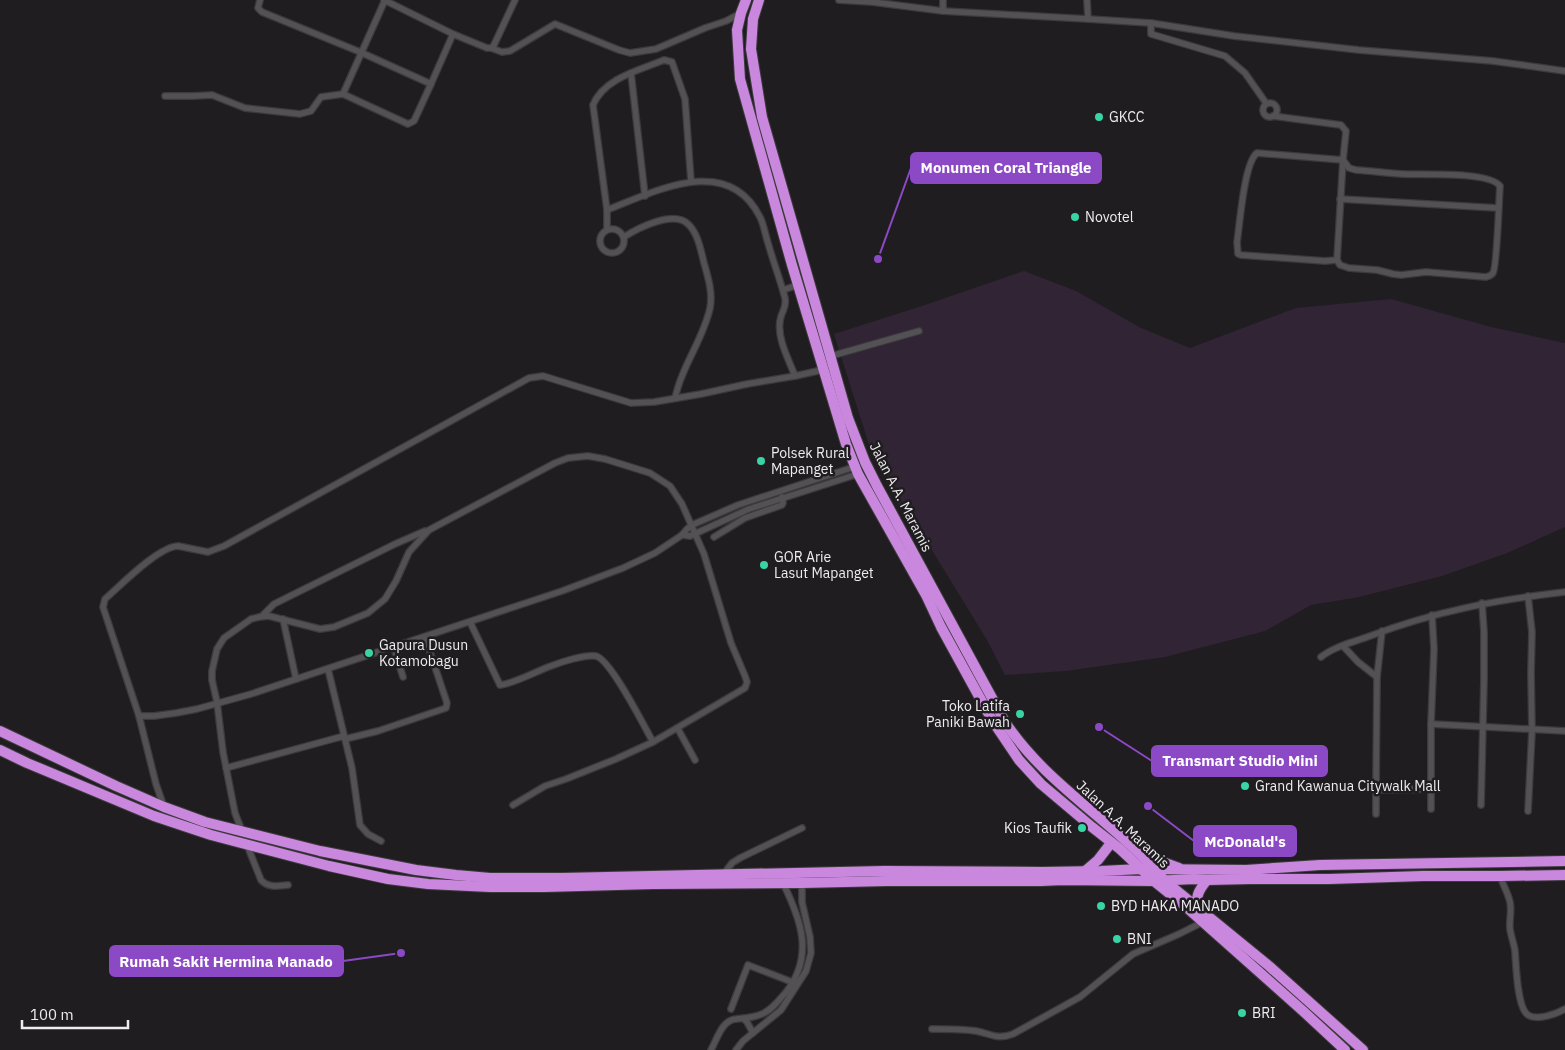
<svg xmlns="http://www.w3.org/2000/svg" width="1565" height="1050" font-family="'IBM Plex Sans',sans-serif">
  <rect width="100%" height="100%" fill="#201d21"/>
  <!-- grass -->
  <path fill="#312435" d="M 1024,271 L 1076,291 L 1141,328 L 1190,348 L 1296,308 L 1391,299 L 1491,327 L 1565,343 L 1565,527 L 1507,553 L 1442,576 L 1359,597 L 1311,605 L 1265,631 L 1165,657 L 1066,671 L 1005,675 L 987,640 L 927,542 L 903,513 L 871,451 L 834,334 L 922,306 Z"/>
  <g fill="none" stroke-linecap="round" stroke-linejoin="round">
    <!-- street casing -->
    <g stroke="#3c3a3c" stroke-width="8">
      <g id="street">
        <path d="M 260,0 L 258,8 L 262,12 L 360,52 L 431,84 L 453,34"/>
        <path d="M 384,0 L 453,34 L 487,48 L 491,48 L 494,45 L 515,0"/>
        <path d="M 385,0 L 343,94 L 408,124 L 414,121 L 431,84"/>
        <path d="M 839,0 L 872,2 L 943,11 L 1088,19 L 1151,23 L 1234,36 L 1359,50 L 1493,61 L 1565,71"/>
        <path d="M 943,0 L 943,11"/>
        <path d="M 1087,0 L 1088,19"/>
        <path d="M 1151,23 L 1151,34 L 1225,56 L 1245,73 L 1266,103"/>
        <path d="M 491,48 L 502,52 L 510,51 L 555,24 L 619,50 L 630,53 L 656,49 L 705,28 L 726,21 L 741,13"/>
        <path d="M 631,73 L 645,196"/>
        <path d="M 165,96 L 193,96 L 212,95 L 245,108 L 300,114 L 311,111 L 321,97 L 343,94"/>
        <circle cx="1270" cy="110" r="7"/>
        <path d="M 1273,116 L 1341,125 L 1346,131 L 1343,160 L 1257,153 C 1244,163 1240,223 1237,242 L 1238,254 L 1241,255 L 1325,261 L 1337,260 L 1343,160"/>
        <path d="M 1340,199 L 1498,208"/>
        <path d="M 607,210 L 593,105 C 604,78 640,70 664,60 L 672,62 L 685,99 L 691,181"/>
        <circle cx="612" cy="241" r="12"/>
        <path d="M 607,230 L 607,210 C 656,191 728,153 760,217 C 764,225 765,234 768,243 C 773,261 780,279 785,298 C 787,309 781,311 780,321 C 777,339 789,360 795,376 L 822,370"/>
        <path d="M 624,237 C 638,228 673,210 688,224 C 698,233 701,251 704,263 C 708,277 713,293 710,308 C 705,332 691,353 682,376 C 679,383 677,390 675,398"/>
        <path d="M 1337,260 L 1340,265 L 1349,268 L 1377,270 L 1393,274 L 1401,275 L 1426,272 L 1486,277 C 1489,276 1491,276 1493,273 C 1497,267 1499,199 1500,186 C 1489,171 1421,175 1402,174 C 1387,173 1371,171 1356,170 L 1349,168 L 1343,160"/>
        <path d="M 783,290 L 798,285"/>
        <path d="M 831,356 L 919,331"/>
        <path d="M 682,535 L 690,536 L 749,509 L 858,474"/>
        <path d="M 714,537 L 745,518 L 782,505 L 783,503 L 782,497"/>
        <path d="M 262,616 L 274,604 L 395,544 L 425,531"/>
        <path d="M 283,619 L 296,679"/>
        <path d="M 470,622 L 500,685 C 513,684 537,671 551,666 C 561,662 586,654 596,656 C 611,660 644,726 653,742"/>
        <path d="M 1343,646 L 1358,662 L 1377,677"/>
        <path d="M 394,648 L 403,677"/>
        <path d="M 1321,657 C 1335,646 1354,642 1370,636 C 1436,611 1496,600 1565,592"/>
        <path d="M 328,669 L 352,768 L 360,825 L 368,834 L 381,841"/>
        <path d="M 139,716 L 154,716 L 176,713 L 197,709 L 251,694 L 562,591 L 623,568 L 655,553 L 682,535 L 687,529 L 692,525 L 738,505 L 857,466"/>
        <path d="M 1431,724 L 1434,649 L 1432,615"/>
        <path d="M 678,729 L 695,760"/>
        <path d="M 345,739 L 378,731 L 446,708 L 447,703 L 425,637"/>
        <path d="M 226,768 L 344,736"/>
        <path d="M 1376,790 L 1377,677 L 1382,631"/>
        <path d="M 1481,805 L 1484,680 L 1484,632 L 1482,603"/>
        <path d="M 164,807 L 156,784 L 139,716 L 103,607 L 105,599 C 121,585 158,547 178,546 L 208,552 L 224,546 L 529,378 L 543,376 L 631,403 L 654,402 L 701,394 L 747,384 L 795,376"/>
        <path d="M 1431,809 L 1431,789"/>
        <path d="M 1528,811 L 1532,731 L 1531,673 L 1532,632 L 1528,596"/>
        <path d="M 1376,814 L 1376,790 L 1431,789 L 1431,724 L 1565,731"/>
        <path d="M 242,831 L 235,813 L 223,752 L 217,702 L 212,680 L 212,671 L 217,649 L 224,638 L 251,619 L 259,617 L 269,616 L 320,629 L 334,627 L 368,613 L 385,599 L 396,581 L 409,552 L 429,530 L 555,463 L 568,458 L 588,456 L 605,459 L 650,473 L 670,486 L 682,504 L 704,554 L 731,643 L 745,676 L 747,682 L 745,688 L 653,742 L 616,759 L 566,779 L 545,786 L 513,805"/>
        <path d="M 247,845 L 261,880 C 268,888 278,886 288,885"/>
        <path d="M 723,875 L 732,863 L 740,858 L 802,828"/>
        <path d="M 1500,876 C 1503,885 1508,893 1510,902 C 1512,911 1509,920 1510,929 C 1511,936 1514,944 1515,951 C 1516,964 1517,1008 1528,1015 C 1537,1021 1556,1014 1565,1009"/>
        <path d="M 731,1009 L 748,965 L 792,982"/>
        <path d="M 744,1019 L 747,1022 L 753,1033"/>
        <path d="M 932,1029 C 947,1029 962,1029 976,1031 C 992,1034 997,1040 1013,1034 L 1080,997 L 1133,954 L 1179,934 L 1203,922"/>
        <path d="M 711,1050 C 717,1039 722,1020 736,1019 C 745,1018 753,1018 762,1014 C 772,1010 780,999 787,991 C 814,955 801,920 783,883"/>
        <path d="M 736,1050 L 743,1041 L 781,1010 L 806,971 L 811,953 L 810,937 L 802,902 L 802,883"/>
      </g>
    </g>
    <!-- highway casing -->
    <g stroke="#3c3a3c" stroke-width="12">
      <g id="highway">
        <path d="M 746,0 L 741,13 L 737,30 L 740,79 L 792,265 L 846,444 L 858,474 L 926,595 L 941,627 L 992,720 L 1019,760 L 1041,784 L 1092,827 L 1120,849 L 1154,881 L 1185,906 L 1303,1011 L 1345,1050"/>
        <path d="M 759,0 L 753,19 L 751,49 L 762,117 L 848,418 L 865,462 L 877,486 L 1005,722 C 1047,786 1116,822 1165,881 L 1269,966 L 1363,1050"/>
        <path d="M 0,731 L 116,786 L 164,807 L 205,822 L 320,851 L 416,870 L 456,875 L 490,878 L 562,878 L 884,871 L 1043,872 L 1101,871 L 1141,869 L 1246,870 L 1320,865 L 1565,861"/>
        <path d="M 0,750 L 27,763 L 154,816 L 211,835 L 329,866 L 388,879 L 428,884 L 490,887 L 544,887 L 653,884 L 802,883 L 887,881 L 1041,881 L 1063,880 L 1154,881 L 1194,879 L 1207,880 L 1250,879 L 1329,879 L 1423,876 L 1500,876 L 1565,875"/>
        <path d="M 1143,855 L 1179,868"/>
        <path d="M 1084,872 L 1098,860 L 1111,843"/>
        <path d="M 1197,907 C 1196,895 1199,890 1207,880"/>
      </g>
    </g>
    <!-- street -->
    <use href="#street" stroke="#545155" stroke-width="5.5"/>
    <!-- highway -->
    <use href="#highway" stroke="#ca87de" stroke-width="10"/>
  </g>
  <!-- markers -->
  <g fill="#38d4a6" stroke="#201d21" stroke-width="2">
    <circle cx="1099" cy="117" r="5"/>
    <circle cx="1075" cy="217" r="5"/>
    <circle cx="761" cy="461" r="5"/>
    <circle cx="764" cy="565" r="5"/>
    <circle cx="369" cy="653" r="5"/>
    <circle cx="1020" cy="714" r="5"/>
    <circle cx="1245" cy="786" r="5"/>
    <circle cx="1082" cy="828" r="5"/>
    <circle cx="1101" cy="906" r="5"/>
    <circle cx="1117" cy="939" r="5"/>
    <circle cx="1242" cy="1013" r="5"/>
  </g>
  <g text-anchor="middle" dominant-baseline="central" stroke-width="5" stroke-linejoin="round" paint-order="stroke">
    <!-- poi labels -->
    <g font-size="14" fill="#eeecee" stroke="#201d21" text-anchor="start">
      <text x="1109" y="117">GKCC</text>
      <text x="1085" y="217">Novotel</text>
      <text x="771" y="453">Polsek Rural<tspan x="771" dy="16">Mapanget</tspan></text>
      <text x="774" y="557">GOR Arie<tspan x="774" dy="16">Lasut Mapanget</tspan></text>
      <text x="379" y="645">Gapura Dusun<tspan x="379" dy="16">Kotamobagu</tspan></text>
      <text x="1010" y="706" text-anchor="end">Toko Latifa<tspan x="1010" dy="16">Paniki Bawah</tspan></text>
      <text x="1255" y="786">Grand Kawanua Citywalk Mall</text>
      <text x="1072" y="828" text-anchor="end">Kios Taufik</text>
      <text x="1111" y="906">BYD HAKA MANADO</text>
      <text x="1127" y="939">BNI</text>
      <text x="1252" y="1013">BRI</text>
    </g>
    <!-- street labels -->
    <g font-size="14" fill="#eeecee" stroke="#201d21">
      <text transform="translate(901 497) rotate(63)">Jalan A.A. Maramis</text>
      <text transform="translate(1123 824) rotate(43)">Jalan A.A. Maramis</text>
    </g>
  </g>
  <!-- callouts -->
  <path fill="none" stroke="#8c49c6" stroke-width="2" d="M878 259L911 168M1099 727L1152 761M1148 806L1194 841M401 953L343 961"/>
  <g fill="#8c49c6" stroke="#201d21" stroke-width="2">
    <circle cx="878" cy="259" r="5"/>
    <circle cx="1099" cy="727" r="5"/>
    <circle cx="1148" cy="806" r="5"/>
    <circle cx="401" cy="953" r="5"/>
  </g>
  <g fill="#8c49c6" stroke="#8c49c6" stroke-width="2">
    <rect x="911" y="153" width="190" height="30" rx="5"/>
    <rect x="1152" y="746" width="175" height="30" rx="5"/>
    <rect x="1194" y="826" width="102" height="30" rx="5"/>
    <rect x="110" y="946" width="233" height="30" rx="5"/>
  </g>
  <g font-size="15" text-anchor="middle" font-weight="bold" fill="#fff">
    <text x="1006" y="173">Monumen Coral Triangle</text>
    <text x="1240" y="766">Transmart Studio Mini</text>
    <text x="1245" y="847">McDonald's</text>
    <text x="226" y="967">Rumah Sakit Hermina Manado</text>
  </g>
  <!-- scale -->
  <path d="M22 1020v8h106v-8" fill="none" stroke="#eeecee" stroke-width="2.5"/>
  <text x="30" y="1020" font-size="15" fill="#eeecee" stroke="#201d21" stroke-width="4" paint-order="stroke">100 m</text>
</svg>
